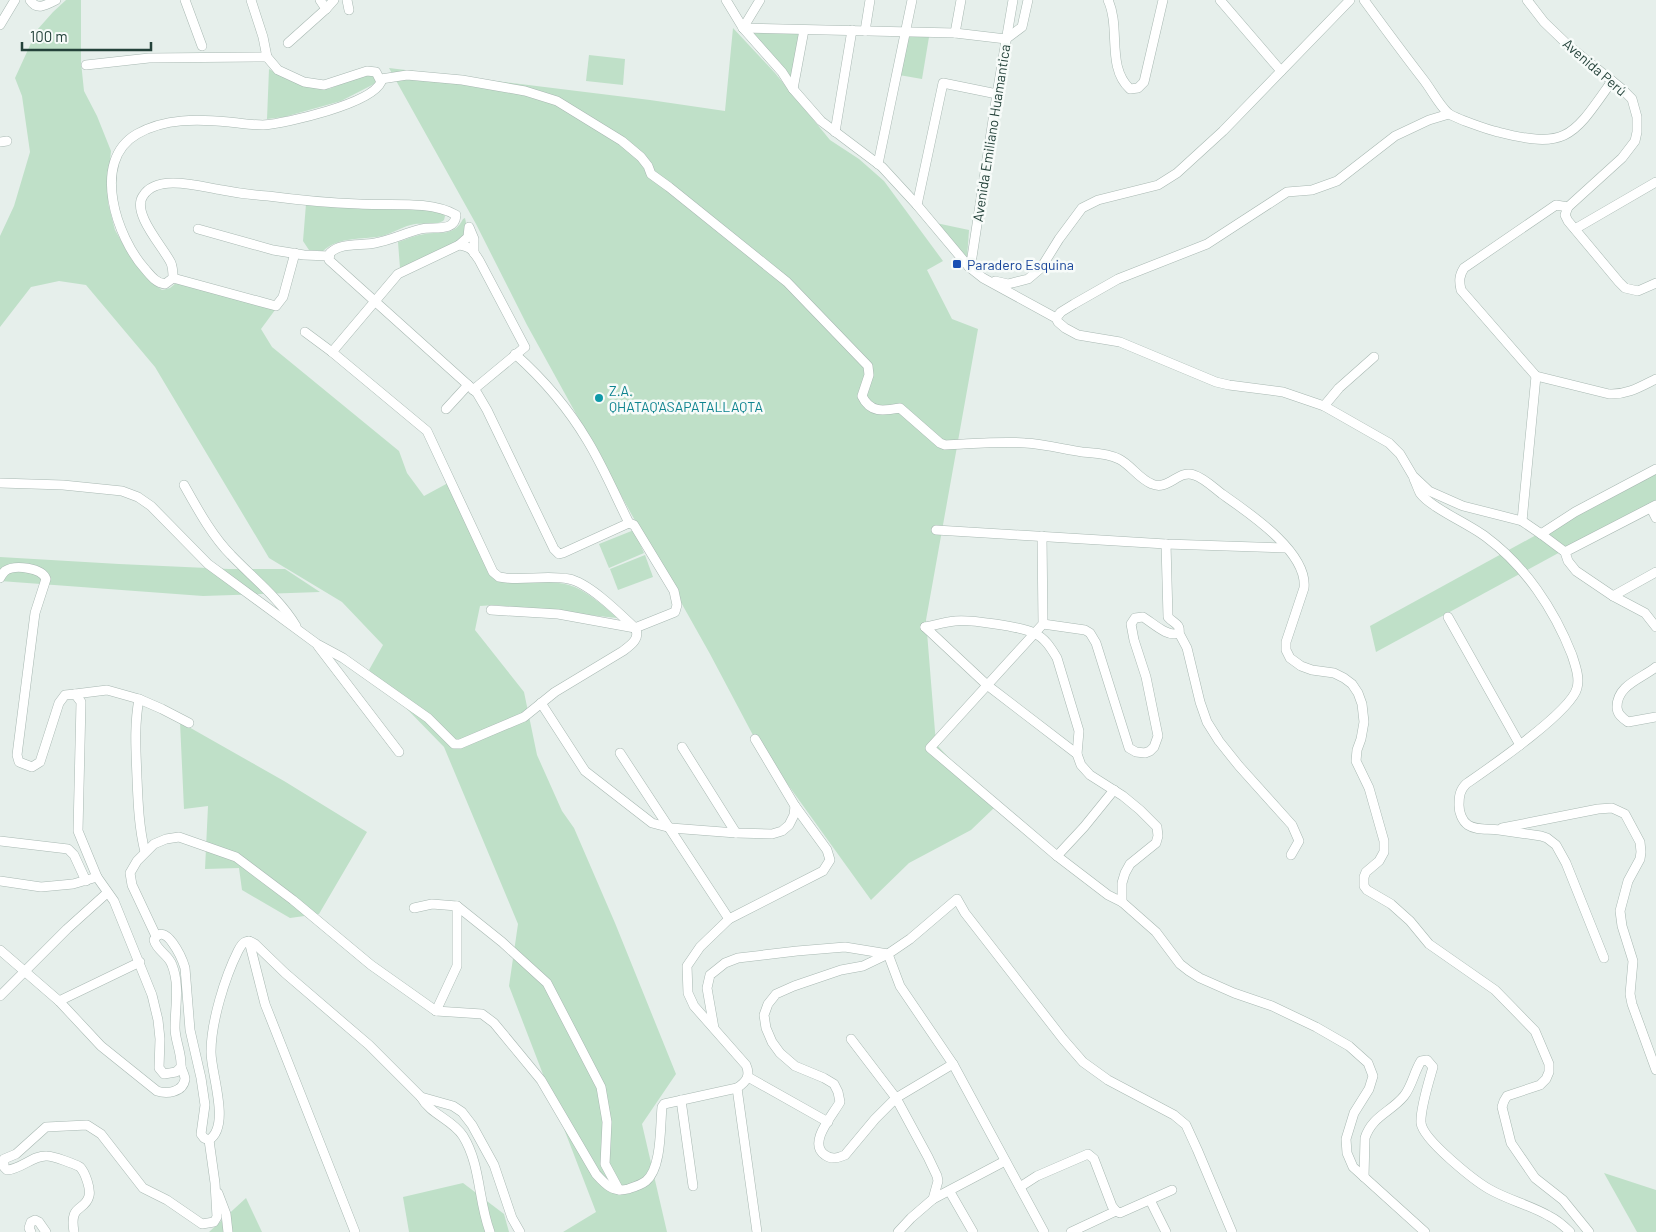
<svg xmlns="http://www.w3.org/2000/svg" width="1656" height="1232" font-family="Barlow,sans-serif">
  <rect width="100%" height="100%" fill="#e6efeb"/>
  <!-- green -->
  <g fill="#bfe0c8">
    <path d="M 66,0 L 81,0 L 81,62 L 84,91 L 97,116 L 111,151 L 108,183 L 108,203 L 115,230 L 132,260 L 155,285 L 162,290 L 170,288 L 176,283 L 275,310 L 261,329 L 272,347 L 399,451 L 407,473 L 424,496 L 448,483 L 490,574 C 493,576 496,579 499,580 C 521,586 546,579 569,585 C 586,590 604,606 617,618 L 496,605 L 480,606 L 475,630 L 524,692 L 537,755 L 562,811 L 574,828 L 615,923 L 676,1074 L 642,1124 L 667,1232 L 563,1232 L 596,1212 L 509,986 L 518,924 L 444,747 L 369,670 L 383,645 L 342,602 L 269,558 L 155,367 L 86,285 L 59,281 L 31,287 L 0,327 L 0,236 L 14,206 L 30,152 L 22,96 L 15,78 L 37,30 L 53,12 Z"/>
    <path d="M 733,28 L 775,73 L 830,140 L 859,159 L 884,181 L 943,261 L 927,270 L 952,319 L 978,329 L 926,620 L 936,744 L 995,807 L 971,830 L 909,863 L 871,900 L 755,739 L 710,654 L 633,517 L 527,325 L 476,224 L 389,68 L 650,100 L 725,111 Z"/>
    <path d="M 743,28 L 804,30 L 793,89 Z"/>
    <path d="M 906,32 L 929,37 L 922,79 L 899,75 Z"/>
    <path d="M 589,55 L 625,59 L 623,85 L 586,81 Z"/>
    <path d="M 269,69 L 281,76 L 318,89 L 329,89 L 351,80 L 375,73 L 376,83 L 341,101 L 284,117 L 267,119 Z"/>
    <path d="M 306,204 L 373,209 L 433,210 L 442,212 L 445,216 L 444,220 C 437,226 424,223 415,224 C 403,226 393,233 382,236 C 362,240 339,236 323,251 L 309,250 L 303,241 Z"/>
    <path d="M 465,218 C 468,230 466,235 457,242 L 400,268 L 398,242 C 407,239 416,235 425,234 C 441,231 454,237 463,219 Z"/>
    <path d="M 936,223 L 969,230 L 967,258 Z"/>
    <path d="M 1656,473 L 1656,500 L 1376,652 L 1370,626 L 1538,534 Z"/>
    <path d="M 634,530 L 644,553 L 609,568 L 599,544 Z"/>
    <path d="M 645,555 L 653,577 L 618,590 L 610,569 Z"/>
    <path d="M 0,557 L 119,564 L 229,569 L 285,569 L 320,592 L 203,596 L 0,581 Z"/>
    <path d="M 180,722 L 284,781 L 367,832 L 319,914 L 290,918 L 242,890 L 239,868 L 205,869 L 208,806 L 184,809 Z"/>
    <path d="M 1604,1173 L 1656,1190 L 1656,1232 L 1637,1232 Z"/>
    <path d="M 463,1183 L 504,1214 L 509,1232 L 409,1232 L 403,1197 Z"/>
    <path d="M 246,1198 L 262,1232 L 209,1232 Z"/>
  </g>
  <g fill="none" stroke-linecap="round" stroke-linejoin="round">
    <!-- minor casing -->
    <g stroke="#a8b8b2" stroke-width="10">
      <g id="minor">
        <path d="M 30,0 C 37,11 46,5 56,0"/>
        <path d="M 185,0 L 202,46"/>
        <path d="M 251,0 L 263,37 L 267,57 L 278,70 L 304,82 L 324,85 L 367,71 L 376,72 L 381,82 C 371,104 287,123 263,125 C 252,125 240,123 229,122 C 198,119 165,118 137,134 C 90,161 117,238 145,269 C 151,276 156,283 165,284 L 173,278 C 173,273 173,268 171,263 C 164,248 131,213 143,196 C 157,173 202,187 222,190 C 237,193 252,195 268,196 C 298,200 328,203 359,204 C 388,206 430,200 456,215 C 455,233 433,226 421,229 C 405,233 391,240 375,243 C 361,246 341,242 330,253 L 329,260 L 477,393 L 487,410 L 554,549 L 559,554 L 563,553 L 629,523"/>
        <path d="M 320,0 L 326,9"/>
        <path d="M 347,0 L 349,10"/>
        <path d="M 726,0 L 743,28 L 782,72 L 793,89 L 821,121 L 882,167 L 917,205 L 969,267 L 983,278 L 1056,318 L 1058,322 L 1065,328 L 1078,335 L 1120,342 L 1216,382 L 1229,385 L 1283,392 L 1324,406 L 1389,443 L 1400,454 L 1413,476 L 1429,491 L 1463,506 L 1522,521 L 1541,534 L 1575,512 L 1656,469"/>
        <path d="M 1108,0 C 1121,28 1106,67 1130,89 L 1138,88 L 1144,82 L 1163,0"/>
        <path d="M 1220,0 L 1281,71"/>
        <path d="M 1364,0 C 1383,26 1403,53 1423,79 C 1431,89 1439,105 1448,113 C 1454,118 1489,130 1498,132 C 1568,150 1573,136 1612,81"/>
        <path d="M 1527,0 L 1544,22 L 1570,47 L 1622,89 L 1632,99 L 1637,117 L 1637,132 L 1635,141 L 1622,158 L 1568,207 L 1565,215 L 1568,221 L 1619,282 L 1625,288 L 1638,291 L 1656,283"/>
        <path d="M 0,25 L 15,0"/>
        <path d="M 743,28 L 955,33 L 1006,39 L 1022,27 L 1028,0"/>
        <path d="M 743,28 L 760,0"/>
        <path d="M 865,31 L 870,0"/>
        <path d="M 955,33 L 961,0"/>
        <path d="M 288,43 L 326,9 L 334,0"/>
        <path d="M 86,65 L 149,58 L 267,57"/>
        <path d="M 381,79 L 407,75 L 462,80 L 525,91 L 557,101 L 622,141 L 641,157 L 648,166 L 651,174 L 669,187 L 787,282 L 868,366 L 869,375 L 862,396 C 870,413 883,411 900,408 L 940,443 L 945,445 C 971,444 1000,441 1025,443 C 1044,444 1063,449 1082,452 C 1093,453 1108,453 1119,459 C 1131,465 1139,479 1152,484 C 1168,491 1179,469 1194,475 C 1204,478 1214,488 1222,494 C 1249,513 1308,552 1304,588 L 1286,642 L 1286,650 L 1290,658 L 1301,666 L 1312,670 L 1334,673 L 1344,678 L 1352,684 L 1358,693 L 1362,704 L 1364,722 L 1361,739 L 1357,750 L 1356,761 L 1369,788 L 1384,841 L 1384,852 L 1379,861 L 1366,872 L 1364,877 L 1364,886 L 1367,890 L 1391,904 L 1410,921 L 1429,944 L 1495,990 L 1535,1031 L 1549,1064 L 1549,1072 L 1546,1079 L 1540,1085 L 1507,1096 L 1504,1101 L 1502,1107 L 1511,1143 L 1535,1178 L 1563,1200 L 1589,1232"/>
        <path d="M 793,89 L 804,30"/>
        <path d="M 835,132 L 852,30"/>
        <path d="M 0,142 L 7,141"/>
        <path d="M 878,164 L 912,0"/>
        <path d="M 917,205 L 943,83 L 997,94"/>
        <path d="M 1568,207 L 1556,205 L 1464,268 C 1459,276 1459,281 1461,290 L 1536,376 L 1609,394 C 1627,395 1640,387 1656,379"/>
        <path d="M 198,229 L 273,250 L 304,255 L 329,256"/>
        <path d="M 1575,229 L 1656,182"/>
        <path d="M 459,245 L 468,237 L 469,227 L 474,239 L 474,253"/>
        <path d="M 969,267 L 972,257 L 997,94 L 1013,0"/>
        <path d="M 173,278 L 276,306 L 283,297 L 295,253"/>
        <path d="M 995,281 L 1008,284 L 1028,279 L 1041,268 L 1059,239 L 1082,208 L 1098,200 L 1158,185 L 1177,173 L 1223,131 L 1350,0"/>
        <path d="M 1056,318 L 1061,312 L 1074,304 L 1118,279 L 1207,244 L 1287,192 L 1312,190 L 1337,181 L 1395,136 L 1429,120 L 1449,114"/>
        <path d="M 332,352 L 398,274 L 459,245 C 472,247 472,250 479,260 L 525,347 L 473,390"/>
        <path d="M 1324,406 L 1339,388 L 1374,357"/>
        <path d="M 446,409 L 468,385"/>
        <path d="M 1414,479 C 1416,483 1418,489 1420,493 C 1431,508 1469,524 1486,537 C 1525,566 1554,609 1572,655 C 1575,665 1580,677 1577,688 C 1571,712 1489,768 1466,784 C 1460,790 1459,796 1459,805 C 1459,812 1462,821 1468,825 C 1477,831 1489,828 1499,830 C 1513,832 1527,834 1541,836 L 1547,838 L 1556,845 L 1566,863 L 1604,958"/>
        <path d="M 0,483 L 63,485 L 122,491 L 138,497 L 151,506 L 208,564 L 317,644 L 343,658 L 428,718 L 454,744 L 460,744 L 524,717 L 555,692 L 623,651 C 631,645 641,638 635,628 C 619,613 589,583 569,579 C 548,575 527,580 506,578 L 499,577 L 493,572 L 427,431 L 332,352 L 305,332"/>
        <path d="M 184,485 C 197,508 212,536 231,555 C 253,578 280,599 296,626"/>
        <path d="M 1651,508 L 1656,518"/>
        <path d="M 1522,521 L 1536,376"/>
        <path d="M 936,530 L 1166,544 L 1286,548"/>
        <path d="M 1541,534 L 1565,552 L 1568,561 L 1576,571 L 1613,596 L 1645,613 L 1656,627"/>
        <path d="M 1042,536 L 1043,624 L 930,748 L 1057,856 L 1108,895 L 1122,902 L 1156,932 L 1180,964 L 1189,971 L 1200,978 L 1234,993 L 1272,1006 L 1316,1027 L 1349,1046 L 1368,1063 L 1373,1076 L 1369,1089 L 1354,1113 L 1346,1139 L 1347,1153 L 1353,1167 L 1425,1232"/>
        <path d="M 1565,552 L 1656,505"/>
        <path d="M 0,578 C 1,576 4,572 5,571 C 15,564 42,568 46,579 L 35,613 L 17,755 L 19,762 L 32,767 L 40,762 L 59,703 L 65,695 L 75,694 L 81,702 L 78,831 L 97,877 L 73,884 L 41,887 L 0,881"/>
        <path d="M 1613,596 L 1656,572"/>
        <path d="M 491,610 L 558,614 L 635,628 L 675,612 L 677,605 L 674,591 L 634,525 L 629,523 C 615,495 603,466 587,440 C 568,408 543,379 515,354"/>
        <path d="M 1448,617 L 1520,745"/>
        <path d="M 1043,624 L 1085,630 L 1090,633 L 1096,643 L 1129,748 L 1136,752 L 1145,753 L 1150,751 L 1154,747 L 1158,736 L 1146,677 L 1134,640 L 1131,624 L 1135,618 L 1143,617 C 1153,623 1168,638 1179,633 C 1181,624 1173,623 1168,617 L 1166,544"/>
        <path d="M 925,627 C 935,625 945,622 955,621 C 968,619 1023,627 1034,633 C 1045,638 1051,648 1057,658 L 1079,731 L 1077,754 L 1081,765 L 1090,775 L 1123,796 L 1140,810 L 1157,827 L 1158,836 L 1156,843 L 1130,864 L 1125,873 L 1122,883 L 1122,902"/>
        <path d="M 925,627 L 987,685 L 1077,754"/>
        <path d="M 1179,633 L 1187,648 L 1200,702 L 1207,722 L 1219,741 L 1239,766 L 1292,825 L 1299,841 L 1291,855"/>
        <path d="M 318,646 L 399,752"/>
        <path d="M 1656,667 C 1641,679 1617,685 1617,707 C 1617,714 1622,718 1628,722 L 1656,717"/>
        <path d="M 75,694 L 107,690 L 139,699 C 134,726 136,751 137,778 C 138,803 139,828 145,852"/>
        <path d="M 139,699 L 162,709 L 189,723"/>
        <path d="M 541,703 L 585,771 L 652,823 L 671,828 L 736,833 L 772,834 L 782,831 L 789,825 L 794,815 L 795,806"/>
        <path d="M 682,747 L 736,833"/>
        <path d="M 620,753 L 729,919"/>
        <path d="M 1502,828 L 1598,809 L 1612,808 L 1625,814 L 1640,842 L 1641,852 L 1640,859 L 1628,881 L 1620,911 L 1622,926 L 1633,961 L 1630,994 L 1632,1004 L 1656,1070"/>
        <path d="M 0,841 L 68,849 L 74,855 L 86,881"/>
        <path d="M 1057,856 L 1084,827 L 1114,790"/>
        <path d="M 97,877 L 114,901 L 152,995 L 158,1020 L 160,1039 L 159,1068 L 164,1074 L 176,1072 L 181,1067 C 182,1053 175,1041 175,1028 C 175,1006 180,985 172,965 C 169,955 157,951 154,940 C 165,920 182,958 185,968 L 190,1030 L 201,1078 L 205,1105 L 201,1134 L 204,1138 L 209,1140 C 231,1126 211,1074 211,1052 C 211,1022 225,977 238,951 C 242,943 246,938 255,944 L 285,973 L 369,1045 L 421,1097 L 453,1106 L 462,1112 L 472,1125 L 494,1165 L 512,1218 L 520,1232"/>
        <path d="M 414,908 L 432,904 L 457,906 L 502,942 L 547,983 L 601,1087 L 607,1122 L 605,1164 L 619,1190"/>
        <path d="M 156,936 L 132,885 L 130,873 L 137,861 L 154,844 L 166,839 L 179,837 L 236,857 L 293,900 L 371,965 L 436,1011 L 482,1014 L 494,1023 L 541,1080 L 596,1174 C 605,1184 613,1193 628,1189 C 634,1187 641,1185 646,1181 C 662,1168 660,1126 662,1107 L 664,1104 L 737,1088 C 746,1082 751,1076 746,1065 L 694,1006 L 688,993 L 687,966 L 700,947 L 729,919 L 823,871 L 830,860 L 827,850 L 795,806 L 755,739"/>
        <path d="M 249,941 L 265,1004 L 355,1232"/>
        <path d="M 0,950 L 59,1001 L 101,1046 L 157,1091 C 166,1094 183,1093 185,1079 C 185,1076 182,1070 181,1067"/>
        <path d="M 0,996 L 67,929 L 107,893"/>
        <path d="M 59,1001 L 140,962"/>
        <path d="M 436,1011 L 457,966 L 457,906"/>
        <path d="M 714,1028 L 707,988 L 710,975 L 725,963 L 738,958 L 797,951 L 845,947 L 888,954 L 863,966 L 841,970 L 794,986 L 776,994 L 768,1004 L 764,1015 L 766,1028 L 772,1042 L 780,1053 L 795,1066 L 824,1078 L 834,1084 L 838,1092 L 840,1102 C 833,1115 807,1143 825,1155 C 832,1160 838,1158 845,1155 L 875,1119 L 896,1098 L 928,1157 L 937,1176 L 938,1181 L 933,1199 L 911,1218 L 898,1232"/>
        <path d="M 851,1039 L 896,1098 L 953,1064"/>
        <path d="M 748,1077 L 828,1122"/>
        <path d="M 737,1088 L 757,1232"/>
        <path d="M 421,1097 C 431,1115 452,1119 463,1136 C 481,1165 478,1201 490,1232"/>
        <path d="M 681,1100 L 693,1186"/>
        <path d="M 1364,1177 L 1365,1138 C 1372,1116 1391,1112 1404,1096 C 1412,1086 1414,1072 1421,1061 L 1427,1060 L 1433,1067 C 1429,1081 1420,1109 1421,1123 C 1423,1140 1475,1181 1489,1189 C 1508,1200 1530,1205 1549,1216 C 1557,1220 1564,1226 1570,1232"/>
        <path d="M 1020,1187 L 1037,1176 L 1088,1154 L 1094,1159 L 1112,1206 L 1116,1211 L 1120,1213 L 1172,1190"/>
        <path d="M 950,1192 L 973,1232"/>
        <path d="M 218,1193 L 226,1214 L 228,1232"/>
        <path d="M 933,1199 L 1005,1161"/>
        <path d="M 1150,1200 L 1166,1232"/>
        <path d="M 31,1232 L 29,1228 L 31,1222 L 35,1220 L 39,1222 L 46,1232"/>
        <path d="M 74,1232 C 69,1203 85,1212 89,1196 C 91,1189 85,1172 80,1167 C 75,1164 53,1156 47,1156 C 33,1155 22,1169 7,1170 L 4,1167 L 4,1159 L 16,1154 L 46,1127 L 87,1125 L 101,1134 L 143,1188 L 167,1200 L 202,1224 L 214,1222 L 217,1217 L 215,1183 L 209,1140"/>
        <path d="M 1044,1232 L 953,1064 L 900,986 L 888,954 L 910,939 L 957,899 L 965,913 L 1063,1039 L 1083,1062 L 1108,1080 L 1174,1115 L 1186,1125 L 1197,1149 L 1232,1232"/>
        <path d="M 1071,1232 L 1116,1211"/>
      </g>
    </g>
    <!-- minor -->
    <use href="#minor" stroke="#fff" stroke-width="9"/>
  </g>
  <!-- markers -->
  <rect fill="#1a4fb4" stroke="#f7fbf9" stroke-width="2" x="952" y="259" width="10" height="10" rx="2.5"/>
  <circle fill="#0f9aa8" stroke="#f7fbf9" stroke-width="2" cx="599" cy="398" r="5"/>
  <g text-anchor="middle" dominant-baseline="central" stroke-width="5" stroke-linejoin="round" paint-order="stroke">
    <!-- street labels -->
    <g font-size="14" fill="#24423a" stroke="#f7fbf9">
      <text transform="translate(1595 67) rotate(41)">Avenida Perú</text>
      <text transform="translate(991 133) rotate(-81)">Avenida Emiliano Huamantica</text>
    </g>
    <!-- transit labels -->
    <g font-size="14" fill="#164399" stroke="#f7fbf9" text-anchor="start">
      <text x="967" y="264">Paradero Esquina</text>
    </g>
    <!-- culture labels -->
    <g font-size="14" fill="#0d838f" stroke="#f7fbf9" text-anchor="start">
      <text x="609" y="390">Z.A.<tspan x="609" dy="16">QHATAQ'ASAPATALLAQTA</tspan></text>
    </g>
  </g>
  <!-- scale -->
  <path d="M22 42v8h129v-8" fill="none" stroke="#24423a" stroke-width="2.5"/>
  <text x="30" y="42" font-size="15" fill="#24423a" stroke="#f7fbf9" stroke-width="4" paint-order="stroke">100 m</text>
</svg>
